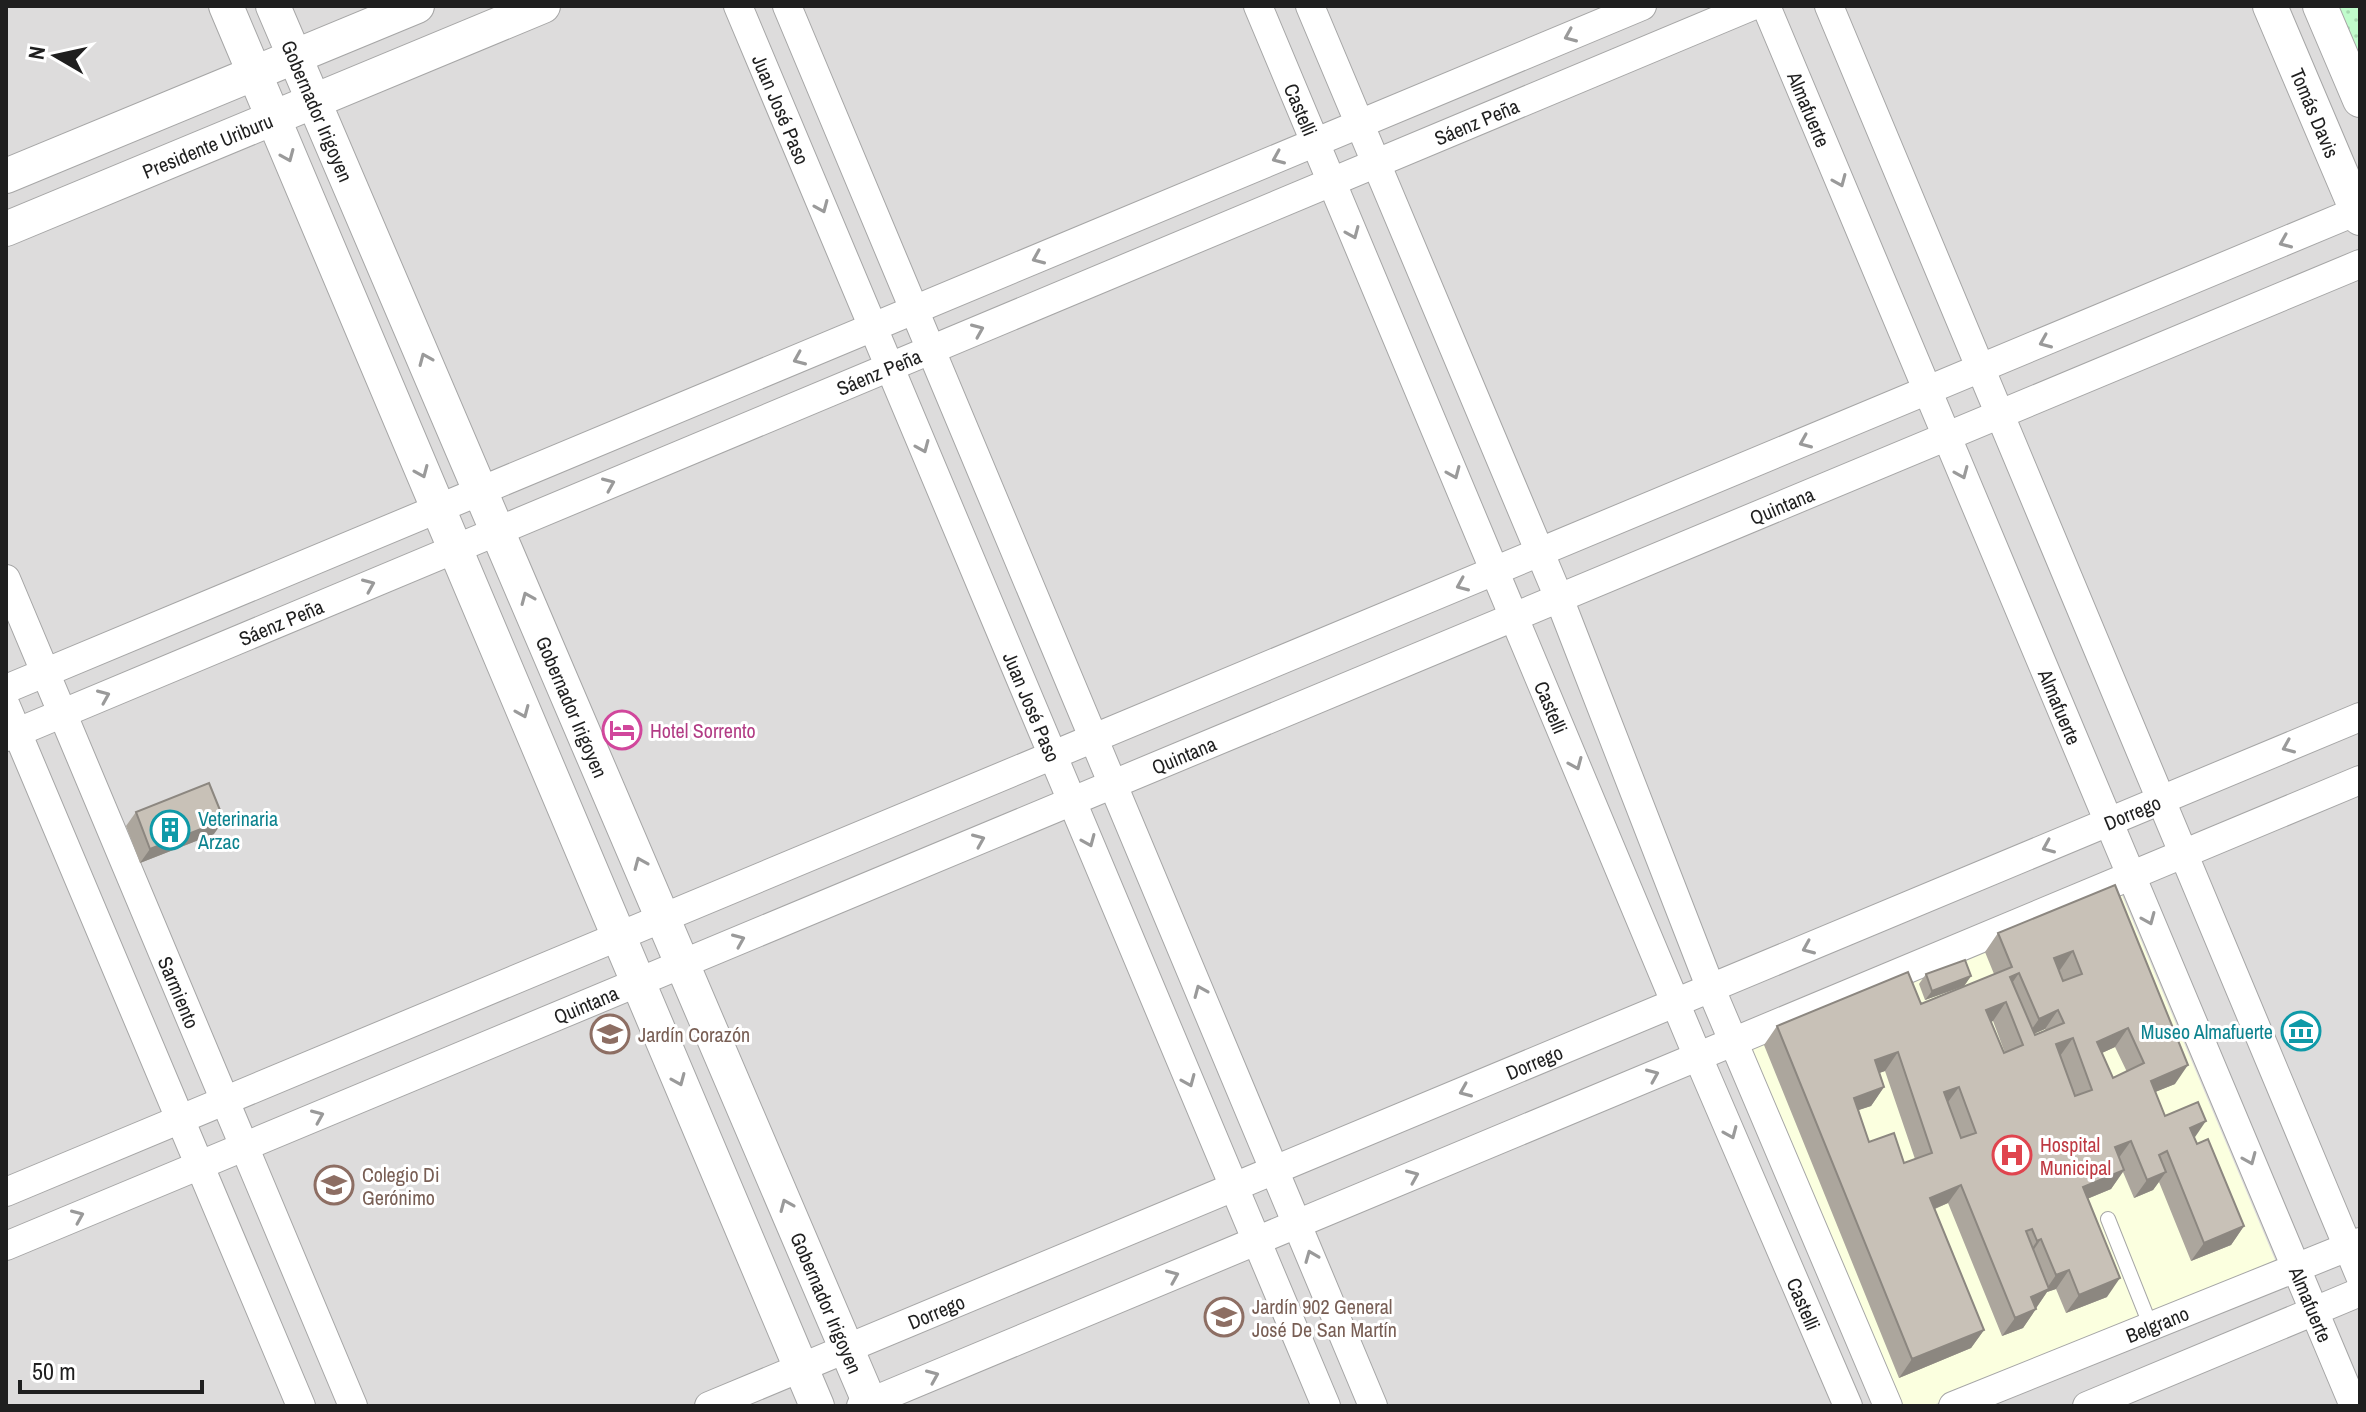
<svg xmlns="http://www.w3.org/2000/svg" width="2366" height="1412" font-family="'Archivo Narrow',sans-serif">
  <defs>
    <pattern id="park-dots" width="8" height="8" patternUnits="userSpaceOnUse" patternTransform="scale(2)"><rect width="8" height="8" fill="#c0fccc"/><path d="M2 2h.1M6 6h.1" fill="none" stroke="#a5d8af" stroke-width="1.8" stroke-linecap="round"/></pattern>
  </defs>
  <rect width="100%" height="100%" fill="#f0eee5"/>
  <!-- residential -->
  <rect fill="#dddcdc" x="6" y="6" width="2354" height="1400"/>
  <!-- education -->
  <path fill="#fbffdf" d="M 2119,888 L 2276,1262 L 1931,1406 L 1899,1406 L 1748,1049 Z"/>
  <!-- park -->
  <path fill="url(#park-dots)" d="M 2336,6 L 2360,6 L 2360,62 Z"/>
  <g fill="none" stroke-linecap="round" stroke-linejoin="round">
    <!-- service casing -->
    <g stroke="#a6a6a6" stroke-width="16">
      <path id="service" d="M 2108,1219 L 2151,1327"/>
    </g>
    <!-- minor casing -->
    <g stroke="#a6a6a6" stroke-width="30">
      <g id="minor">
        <path id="s1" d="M 738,6 L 1326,1406"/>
        <path d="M 787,6 L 1373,1406"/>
        <path id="s2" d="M 1258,6 L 1698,1057 L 1848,1406"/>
        <path d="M 1310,6 L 1559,598 L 1711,989 L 1888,1406"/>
        <path id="s3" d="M 1766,6 L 2354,1406"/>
        <path d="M 1829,6 L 2360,1276"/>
        <path id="s4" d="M 6,579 L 353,1406"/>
        <path d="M 6,689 L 1642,6"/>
        <path d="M 6,706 L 301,1406"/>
        <path id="s5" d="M 6,737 L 1752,6"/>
        <path d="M 6,1192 L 2357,211"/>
        <path id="s6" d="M 6,1246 L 2360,264"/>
        <path id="s7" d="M 709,1406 L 2360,717"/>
        <path d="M 861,1406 L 2360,780"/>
        <path id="s8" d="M 1953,1406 L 2360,1242"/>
        <path d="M 2087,1406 L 2360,1292"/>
      </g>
    </g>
    <!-- tertiary casing -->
    <g stroke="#a6a6a6" stroke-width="36">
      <g id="tertiary">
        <path d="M 226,6 L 817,1406"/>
        <path id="s9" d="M 273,6 L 871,1406"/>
        <path id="s10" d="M 2270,6 L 2360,218"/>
        <path d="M 2320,6 L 2360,100"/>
        <path d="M 6,176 L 417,6"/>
        <path id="s11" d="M 6,229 L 543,6"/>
      </g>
    </g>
    <!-- service -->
    <use href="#service" stroke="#fff" stroke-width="14"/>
    <!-- minor -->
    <use href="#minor" stroke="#fff" stroke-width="28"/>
    <!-- tertiary -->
    <use href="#tertiary" stroke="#fff" stroke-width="34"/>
  </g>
  <!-- wall -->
  <g fill="#aca69d" fill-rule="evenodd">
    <path d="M 136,812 L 214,834 L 140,863 L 126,826 Z"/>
    <path d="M 2115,885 L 2175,1084 L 2155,1092 L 2165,1116 L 2194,1138 L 2244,1226 L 2231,1245 L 2191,1261 L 2159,1182 L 2153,1190 L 2134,1198 L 2123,1172 L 2111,1189 L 2087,1199 L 2107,1297 L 2066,1313 L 2056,1289 L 2047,1292 L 2023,1328 L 2002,1336 L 1948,1203 L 1935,1209 L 1984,1330 L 1971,1348 L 1899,1378 L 1764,1045 L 1777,1026 L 1921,1004 L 1994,974 L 1985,952 L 1998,933 ZM 1993,1021 L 2005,1053 L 2004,1053 L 1991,1022 ZM 2045,1029 L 2046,1031 L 2035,1035 L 2034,1034 ZM 2115,1047 L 2127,1072 L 2113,1078 L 2102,1053 ZM 1885,1071 L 1915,1159 L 1904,1163 L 1869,1142 L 1858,1110 L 1871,1106 L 1884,1087 L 1879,1073 Z"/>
    <path d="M 1926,974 L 1971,976 L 1964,986 L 1925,1000 L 1919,984 Z"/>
  </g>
  <!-- shaded-wall -->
  <g fill="#8c8780">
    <path d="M 224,820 L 214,834 L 140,863 L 150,849 Z"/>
    <path d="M 2073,951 L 2060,970 L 2041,977 L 2054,958 Z"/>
    <path d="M 2019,973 L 2006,992 L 2010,977 Z"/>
    <path d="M 1971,976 L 1964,986 L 1925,1000 L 1932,991 Z"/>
    <path d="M 2006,1002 L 1993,1021 L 1973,1029 L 1986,1010 Z"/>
    <path d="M 2058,1010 L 2045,1029 L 2026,1037 L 2039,1019 Z"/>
    <path d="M 2128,1028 L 2115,1047 L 2084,1061 L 2097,1042 Z"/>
    <path d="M 2073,1038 L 2060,1056 L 2056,1044 Z"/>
    <path d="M 1898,1052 L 1885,1071 L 1862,1079 L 1875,1060 Z"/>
    <path d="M 2188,1065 L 2175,1084 L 2138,1099 L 2151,1081 Z"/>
    <path d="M 1884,1087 L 1871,1106 L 1841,1116 L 1854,1098 Z"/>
    <path d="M 1959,1087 L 1946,1105 L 1944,1092 Z"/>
    <path d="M 2206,1121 L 2193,1140 L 2190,1128 Z"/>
    <path d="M 2131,1141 L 2118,1159 L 2115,1147 Z"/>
    <path d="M 2124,1170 L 2111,1189 L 2070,1206 L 2083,1187 Z"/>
    <path d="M 2166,1172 L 2153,1190 L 2134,1198 L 2147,1180 Z"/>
    <path d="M 1961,1185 L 1948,1203 L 1917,1216 L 1930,1198 Z"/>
    <path d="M 2244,1226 L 2231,1245 L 2191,1261 L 2204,1243 Z"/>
    <path d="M 2041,1239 L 2028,1258 L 2024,1260 L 2037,1241 Z"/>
    <path d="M 2069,1270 L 2056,1289 L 2047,1292 L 2036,1308 L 2018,1316 L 2031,1297 L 2045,1291 L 2056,1275 Z"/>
    <path d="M 2120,1278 L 2107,1297 L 2066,1313 L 2079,1295 Z"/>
    <path d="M 2036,1309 L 2023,1328 L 2002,1336 L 2015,1318 Z"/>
    <path d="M 1984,1330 L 1971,1348 L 1899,1378 L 1912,1359 Z"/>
  </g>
  <!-- building -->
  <g fill="#c8c1b7" stroke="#8c8780" stroke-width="2" fill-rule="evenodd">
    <path d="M 209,783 L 224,820 L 150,849 L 136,812 Z"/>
    <path d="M 2115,885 L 2188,1065 L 2151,1081 L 2165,1116 L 2198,1102 L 2206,1121 L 2190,1128 L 2197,1144 L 2208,1139 L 2244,1226 L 2204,1243 L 2167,1151 L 2159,1155 L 2166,1172 L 2147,1180 L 2131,1141 L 2115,1147 L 2124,1170 L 2083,1187 L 2120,1278 L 2079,1295 L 2069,1270 L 2056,1275 L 2041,1239 L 2037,1241 L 2032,1229 L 2026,1231 L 2049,1289 L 2031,1297 L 2036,1309 L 2015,1318 L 1961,1185 L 1930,1198 L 1984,1330 L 1912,1359 L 1777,1026 L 1908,972 L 1921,1004 L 2012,967 L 1998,933 ZM 2073,951 L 2082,974 L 2063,981 L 2054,958 ZM 2019,973 L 2039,1019 L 2058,1010 L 2064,1023 L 2035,1035 L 2010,977 ZM 2006,1002 L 2023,1045 L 2004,1053 L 1986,1010 ZM 2128,1028 L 2144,1063 L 2113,1078 L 2097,1042 ZM 2073,1038 L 2092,1090 L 2075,1096 L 2056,1044 ZM 1898,1052 L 1932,1153 L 1904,1163 L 1894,1133 L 1869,1142 L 1854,1098 L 1884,1087 L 1875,1060 ZM 1959,1087 L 1976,1133 L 1961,1138 L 1944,1092 Z"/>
    <path d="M 1965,960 L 1971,976 L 1932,991 L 1926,974 Z"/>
  </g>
  <!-- one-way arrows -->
  <defs><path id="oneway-chevron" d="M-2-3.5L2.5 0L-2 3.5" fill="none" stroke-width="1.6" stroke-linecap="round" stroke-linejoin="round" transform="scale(2)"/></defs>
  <g stroke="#9a9a9a">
    <use href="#oneway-chevron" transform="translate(1570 36) rotate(157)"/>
    <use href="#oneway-chevron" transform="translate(288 156) rotate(67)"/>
    <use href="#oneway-chevron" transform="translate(1278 158) rotate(157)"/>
    <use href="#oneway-chevron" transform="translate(1840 181) rotate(67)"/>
    <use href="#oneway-chevron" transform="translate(822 207) rotate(67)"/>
    <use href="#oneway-chevron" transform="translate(1353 233) rotate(67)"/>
    <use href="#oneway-chevron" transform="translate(2285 242) rotate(157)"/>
    <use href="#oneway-chevron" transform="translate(1038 258) rotate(157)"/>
    <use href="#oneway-chevron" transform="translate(978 330) rotate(-23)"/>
    <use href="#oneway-chevron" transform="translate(2045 342) rotate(157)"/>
    <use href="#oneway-chevron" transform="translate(425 359) rotate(-113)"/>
    <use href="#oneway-chevron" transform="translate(799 359) rotate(157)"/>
    <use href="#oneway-chevron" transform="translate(1805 442) rotate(157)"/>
    <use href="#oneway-chevron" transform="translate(923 447) rotate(67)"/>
    <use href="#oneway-chevron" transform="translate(422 472) rotate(67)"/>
    <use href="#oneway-chevron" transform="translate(1454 473) rotate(67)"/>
    <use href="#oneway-chevron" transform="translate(1962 473) rotate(67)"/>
    <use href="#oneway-chevron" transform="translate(609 484) rotate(-23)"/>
    <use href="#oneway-chevron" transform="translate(369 585) rotate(-23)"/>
    <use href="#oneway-chevron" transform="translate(1462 585) rotate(157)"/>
    <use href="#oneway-chevron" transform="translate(527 598) rotate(-113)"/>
    <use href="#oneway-chevron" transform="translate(104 696) rotate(-23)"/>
    <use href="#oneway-chevron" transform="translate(523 712) rotate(67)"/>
    <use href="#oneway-chevron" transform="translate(2288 747) rotate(157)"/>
    <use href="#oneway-chevron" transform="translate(1576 764) rotate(67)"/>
    <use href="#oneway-chevron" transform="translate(979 840) rotate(-23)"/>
    <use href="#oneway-chevron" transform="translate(1089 841) rotate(67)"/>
    <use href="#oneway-chevron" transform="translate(2048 847) rotate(157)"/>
    <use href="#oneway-chevron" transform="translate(640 863) rotate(-113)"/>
    <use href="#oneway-chevron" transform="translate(2149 919) rotate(67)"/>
    <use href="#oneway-chevron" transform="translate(739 940) rotate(-23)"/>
    <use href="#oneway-chevron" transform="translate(1808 948) rotate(157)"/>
    <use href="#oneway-chevron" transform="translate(1200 991) rotate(-113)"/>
    <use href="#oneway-chevron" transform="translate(1653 1075) rotate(-23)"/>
    <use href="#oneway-chevron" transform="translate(679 1080) rotate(67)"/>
    <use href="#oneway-chevron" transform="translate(1189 1081) rotate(67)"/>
    <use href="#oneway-chevron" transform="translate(1465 1091) rotate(157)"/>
    <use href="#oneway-chevron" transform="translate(318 1116) rotate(-23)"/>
    <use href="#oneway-chevron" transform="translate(1731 1133) rotate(67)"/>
    <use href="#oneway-chevron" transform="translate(2250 1159) rotate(67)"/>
    <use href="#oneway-chevron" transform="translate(1413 1176) rotate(-23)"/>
    <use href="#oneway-chevron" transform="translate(786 1205) rotate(-113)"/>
    <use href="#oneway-chevron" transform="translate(78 1216) rotate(-23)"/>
    <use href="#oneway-chevron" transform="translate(1311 1256) rotate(-112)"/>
    <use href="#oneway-chevron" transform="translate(1173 1276) rotate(-23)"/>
    <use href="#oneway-chevron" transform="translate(933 1376) rotate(-23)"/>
  </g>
  <!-- icons -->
  <defs>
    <g id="hotel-ring" transform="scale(2)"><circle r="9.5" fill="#fff" stroke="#d1479c" stroke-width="1.5"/><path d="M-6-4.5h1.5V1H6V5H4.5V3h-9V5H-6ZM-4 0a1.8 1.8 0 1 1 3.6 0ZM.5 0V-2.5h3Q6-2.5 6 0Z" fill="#d1479c"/></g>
    <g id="building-ring" transform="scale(2)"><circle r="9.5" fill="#fff" stroke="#0f9aa8" stroke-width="1.5"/><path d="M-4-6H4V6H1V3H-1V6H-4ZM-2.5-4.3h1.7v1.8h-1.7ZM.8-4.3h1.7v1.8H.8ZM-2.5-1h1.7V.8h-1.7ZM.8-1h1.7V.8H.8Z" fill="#0f9aa8"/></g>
    <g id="museum-ring" transform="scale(2)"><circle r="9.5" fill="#fff" stroke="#0f9aa8" stroke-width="1.5"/><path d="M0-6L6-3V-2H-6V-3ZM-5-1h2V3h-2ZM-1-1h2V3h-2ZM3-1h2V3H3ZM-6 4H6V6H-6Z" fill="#0f9aa8"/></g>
    <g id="school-ring" transform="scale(2)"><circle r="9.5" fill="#fff" stroke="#8d6e63" stroke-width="1.5"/><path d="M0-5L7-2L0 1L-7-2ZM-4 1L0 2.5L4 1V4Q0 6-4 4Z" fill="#8d6e63"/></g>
    <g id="hospital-ring" transform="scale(2)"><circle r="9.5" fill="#fff" stroke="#e0444e" stroke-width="1.5"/><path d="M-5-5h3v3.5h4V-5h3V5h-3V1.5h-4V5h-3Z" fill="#e0444e"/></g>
  </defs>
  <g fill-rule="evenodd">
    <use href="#hotel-ring" x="622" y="730"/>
    <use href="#building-ring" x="170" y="830"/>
    <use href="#museum-ring" x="2301" y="1031"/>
    <use href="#school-ring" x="610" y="1034"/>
    <use href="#hospital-ring" x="2012" y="1155"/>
    <use href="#school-ring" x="334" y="1185"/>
    <use href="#school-ring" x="1224" y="1317"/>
  </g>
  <g text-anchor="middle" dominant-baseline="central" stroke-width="6" stroke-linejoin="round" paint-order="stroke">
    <!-- street labels -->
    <g font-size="20" fill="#1f1f1f" stroke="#fff">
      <text stroke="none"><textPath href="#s3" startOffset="112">Almafuerte</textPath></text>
      <text stroke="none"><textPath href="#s1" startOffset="112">Juan José Paso</textPath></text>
      <text stroke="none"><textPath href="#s2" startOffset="112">Castelli</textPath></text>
      <text stroke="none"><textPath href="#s9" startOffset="114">Gobernador Irigoyen</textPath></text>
      <text stroke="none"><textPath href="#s10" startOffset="116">Tomás Davis</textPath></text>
      <text stroke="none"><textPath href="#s5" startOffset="1594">Sáenz Peña</textPath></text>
      <text stroke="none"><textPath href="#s11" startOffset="218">Presidente Uriburu</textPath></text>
      <text stroke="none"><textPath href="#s5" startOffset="946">Sáenz Peña</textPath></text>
      <text stroke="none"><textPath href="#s6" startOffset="1924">Quintana</textPath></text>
      <text stroke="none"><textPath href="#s5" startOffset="298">Sáenz Peña</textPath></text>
      <text stroke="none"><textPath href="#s9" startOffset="762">Gobernador Irigoyen</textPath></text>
      <text stroke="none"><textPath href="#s1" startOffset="760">Juan José Paso</textPath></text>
      <text stroke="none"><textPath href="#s3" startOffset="760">Almafuerte</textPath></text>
      <text stroke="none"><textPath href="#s2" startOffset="760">Castelli</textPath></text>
      <text stroke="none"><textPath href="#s6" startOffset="1276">Quintana</textPath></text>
      <text stroke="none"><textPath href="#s7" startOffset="1542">Dorrego</textPath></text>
      <text stroke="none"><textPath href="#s4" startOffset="448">Sarmiento</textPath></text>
      <text stroke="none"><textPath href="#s6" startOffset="628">Quintana</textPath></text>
      <text stroke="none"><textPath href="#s7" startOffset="894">Dorrego</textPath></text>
      <text stroke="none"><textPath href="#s9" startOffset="1410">Gobernador Irigoyen</textPath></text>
      <text stroke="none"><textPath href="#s2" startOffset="1408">Castelli</textPath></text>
      <text stroke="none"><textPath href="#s3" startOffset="1408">Almafuerte</textPath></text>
      <text stroke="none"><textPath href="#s7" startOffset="246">Dorrego</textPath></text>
      <text stroke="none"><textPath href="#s8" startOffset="220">Belgrano</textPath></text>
    </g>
    <!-- hotel labels -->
    <g font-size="20" fill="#b23c85" stroke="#fff" text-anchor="start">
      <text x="650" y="730">Hotel Sorrento</text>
    </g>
    <!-- culture labels -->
    <g font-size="20" fill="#0d838f" stroke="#fff" text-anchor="start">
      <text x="198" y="818">Veterinaria<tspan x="198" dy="23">Arzac</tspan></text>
      <text x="2273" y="1031" text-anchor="end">Museo Almafuerte</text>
    </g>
    <!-- education labels -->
    <g font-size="20" fill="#785e54" stroke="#fff" text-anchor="start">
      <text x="638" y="1034">Jardín Corazón</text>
      <text x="362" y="1174">Colegio Di<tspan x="362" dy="23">Gerónimo</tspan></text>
      <text x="1252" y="1306">Jardín 902 General<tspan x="1252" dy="23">José De San Martín</tspan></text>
    </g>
    <!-- health labels -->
    <g font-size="20" fill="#be3a42" stroke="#fff" text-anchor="start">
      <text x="2040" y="1144">Hospital<tspan x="2040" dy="23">Municipal</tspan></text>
    </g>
  </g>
  <!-- border -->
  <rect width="2366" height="1412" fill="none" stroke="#1f1f1f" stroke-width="16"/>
  <!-- north arrow -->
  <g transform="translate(56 56) rotate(279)" stroke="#ffffff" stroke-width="6" paint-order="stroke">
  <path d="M0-6L14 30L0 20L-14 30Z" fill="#1f1f1f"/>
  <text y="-12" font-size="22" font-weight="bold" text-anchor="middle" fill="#1f1f1f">N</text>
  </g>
  <!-- scale -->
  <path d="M20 1380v12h182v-12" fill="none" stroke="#1f1f1f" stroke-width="4"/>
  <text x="32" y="1380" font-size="24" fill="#1f1f1f" stroke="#ffffff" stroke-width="6" paint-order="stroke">50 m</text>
</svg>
